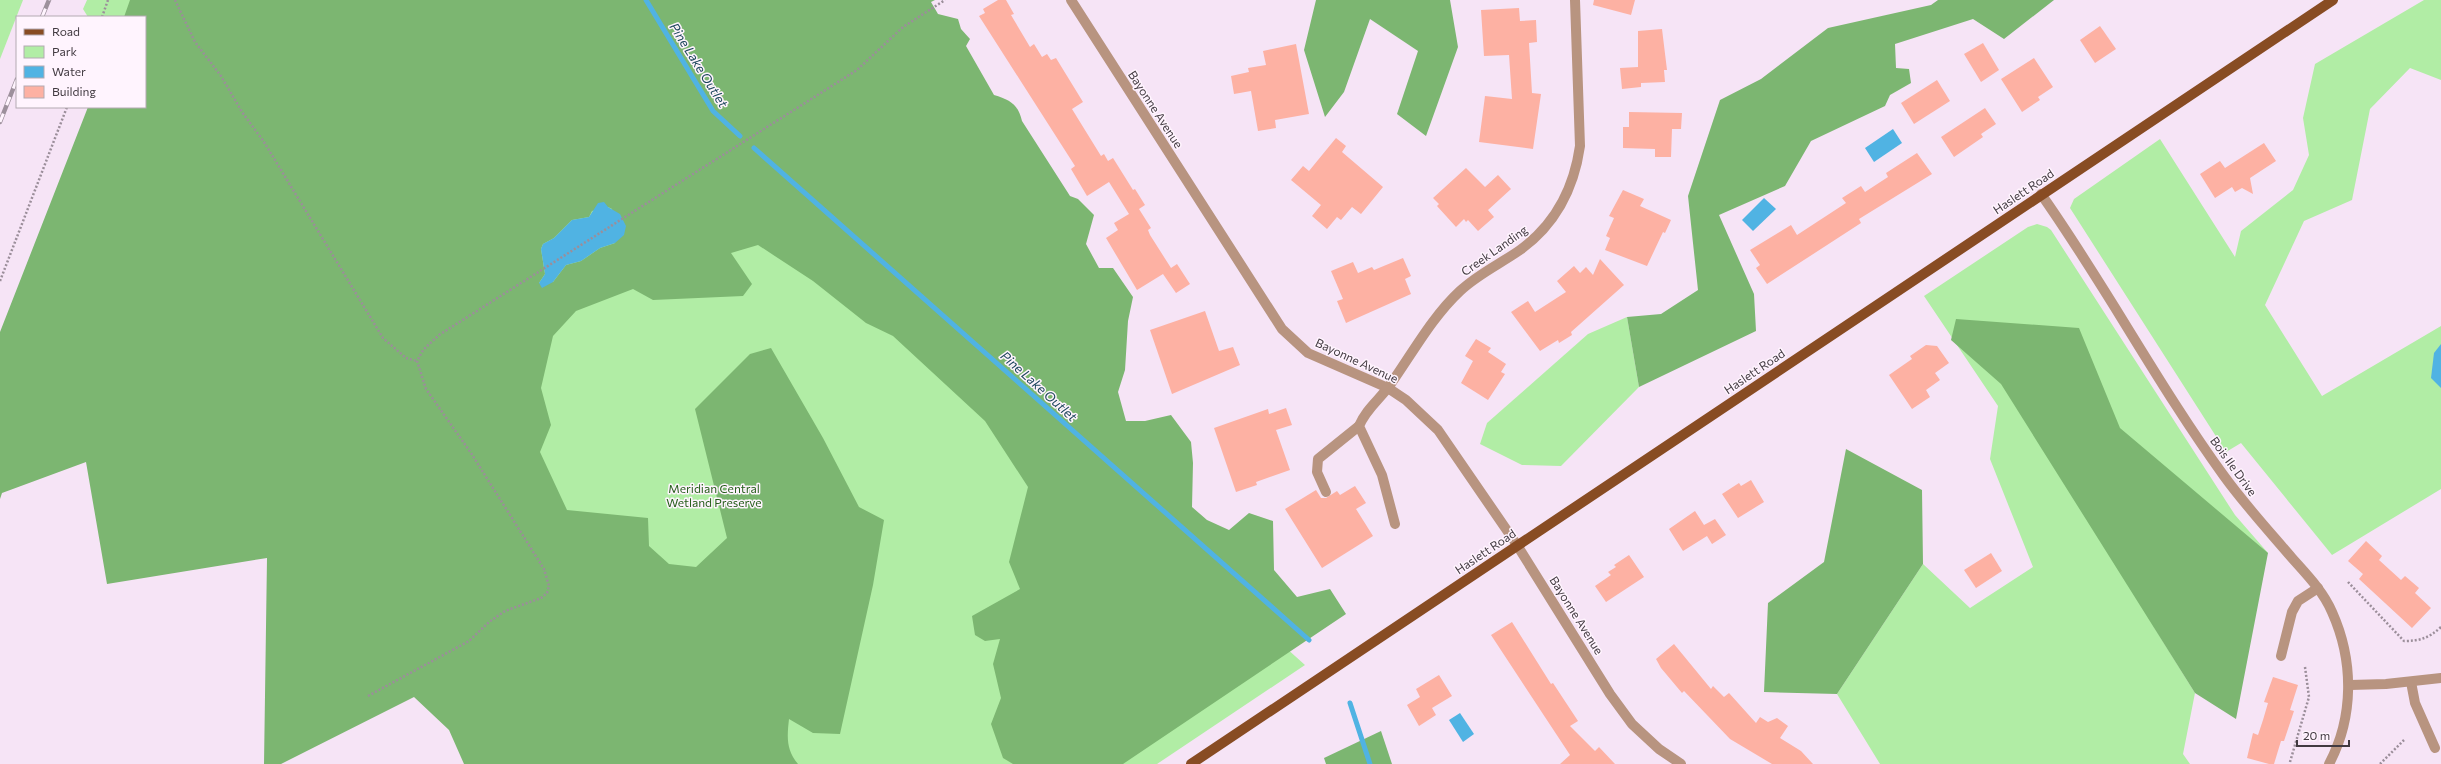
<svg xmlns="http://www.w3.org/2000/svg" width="2441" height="764" font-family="Commissioner,sans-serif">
  <rect width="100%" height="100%" fill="#f6e4f6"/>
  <!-- green -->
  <g fill="#b1eda5">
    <path d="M 0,0 L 23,0 L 0,59 Z"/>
    <path d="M 87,0 L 628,0 L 712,131 L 1305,665 L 1157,764 L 565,764 L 145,17 L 88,17 L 83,9 Z"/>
    <path d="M 2424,0 L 2441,0 L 2441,80 L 2410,68 L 2370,109 L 2352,200 L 2304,221 L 2265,305 L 2322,396 L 2441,326 L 2441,489 L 2332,555 L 2241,443 L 2226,452 L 2070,208 L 2074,199 L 2160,139 L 2235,257 L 2241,231 L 2293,190 L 2309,155 L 2303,118 L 2315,64 Z"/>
    <path d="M 2037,224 L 2047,227 L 2051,230 L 2235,515 L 2268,553 L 2154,627 L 2195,693 L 2183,754 L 2190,764 L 1880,764 L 1837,694 L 1923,564 L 1970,608 L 2033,567 L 1990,459 L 1998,406 L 1924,296 L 2028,227 Z"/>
    <path d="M 1627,317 L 1639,387 L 1561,466 L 1522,465 L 1480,444 L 1487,423 L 1588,334 Z"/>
  </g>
  <!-- forest -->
  <g fill="#7cb671" fill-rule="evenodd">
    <path d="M 130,0 L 935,0 L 931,2 L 938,14 L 958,19 L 961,29 L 970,39 L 966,46 L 994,95 C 1010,100 1018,104 1022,121 L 1070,196 L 1078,199 L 1094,215 L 1086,244 L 1099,268 L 1113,268 L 1133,297 L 1128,321 L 1125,370 L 1118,392 L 1126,421 L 1145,421 L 1171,415 L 1191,442 L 1193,463 L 1192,507 L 1207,520 L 1229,530 L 1249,513 L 1273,521 L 1274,570 L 1297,597 L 1330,589 L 1346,614 L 1123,764 L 1013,764 L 1003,758 L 991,724 L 1001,698 L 993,664 L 1000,639 L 985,641 L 975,635 L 972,616 L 1020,589 L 1009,562 L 1028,487 L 985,421 L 893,336 L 866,323 L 813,281 L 758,245 L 731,253 L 752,284 L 743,296 L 653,300 L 633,289 L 576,311 L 553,336 L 541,388 L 551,425 L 540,452 L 567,510 L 648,518 L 649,546 L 669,564 L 696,567 L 727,538 L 695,409 L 750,354 L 771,348 L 823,438 L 859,507 L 884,520 L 873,585 L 840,734 L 813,733 L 789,719 C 787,737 786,750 798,764 L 464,764 L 449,730 L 414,697 L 281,764 L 264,764 L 267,558 L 107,584 L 86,462 L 2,493 L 0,499 L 0,332 L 88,107 L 145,107 L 145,17 L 124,17 ZM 608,207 L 612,209 L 615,243 L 600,248 L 581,261 L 566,265 L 553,282 L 539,283 L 545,274 L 541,249 L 543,244 L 554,238 L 572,220 L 589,217 L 592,211 Z"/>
    <path d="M 1316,0 L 1450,0 L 1458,47 L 1426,136 L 1397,114 L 1418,51 L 1370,19 L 1344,92 L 1325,117 L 1304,50 Z"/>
    <path d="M 1938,0 L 2054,0 L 2004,39 L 1973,19 L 1895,44 L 1896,68 L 1909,69 L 1911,83 L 1890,95 L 1885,106 L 1811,141 L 1785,186 L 1719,215 L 1754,294 L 1756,331 L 1639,387 L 1627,317 L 1661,314 L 1698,290 L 1688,196 L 1720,100 L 1761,79 L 1828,28 L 1931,5 Z"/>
    <path d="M 1956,319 L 2079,328 L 2120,428 L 2268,553 L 2236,719 L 2195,693 L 2001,384 L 1951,340 Z"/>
    <path d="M 1846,449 L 1922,490 L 1923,564 L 1837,694 L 1764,692 L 1768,603 L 1824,562 Z"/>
    <path d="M 1381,731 L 1392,764 L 1326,764 L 1324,758 Z"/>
  </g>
  <!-- water -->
  <g fill="#50b3e3">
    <path d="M 1893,129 L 1902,143 L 1874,162 L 1865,148 Z"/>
    <path d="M 1764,198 L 1776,209 L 1753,231 L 1742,220 Z"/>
    <path d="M 604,202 L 608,207 L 620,214 L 626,226 L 624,235 L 615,243 L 600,248 L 581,261 L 566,265 L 553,282 L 542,288 L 539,283 L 545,274 L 541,249 L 543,244 L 554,238 L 572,220 L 589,217 L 598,203 Z"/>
    <path d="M 2441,344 L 2441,388 L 2431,378 L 2434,353 Z"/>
    <path d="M 1460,713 L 1474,734 L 1463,742 L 1449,720 Z"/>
  </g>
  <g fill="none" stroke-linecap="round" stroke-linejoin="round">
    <!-- stream -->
    <g stroke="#50b3e3" stroke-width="5">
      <path d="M 646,0 L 713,111 L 740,136"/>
      <path d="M 754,148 L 1309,640"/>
      <path d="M 1350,703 L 1370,764"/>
    </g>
  </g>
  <!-- building -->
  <g fill="#fdb1a3">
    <path d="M 998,0 L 1006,0 L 1014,14 L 1011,15 L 1030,47 L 1034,44 L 1042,57 L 1047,54 L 1051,60 L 1056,58 L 1083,102 L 1072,109 L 1101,156 L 1104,154 L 1108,161 L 1113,158 L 1133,190 L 1135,189 L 1145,205 L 1139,209 L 1151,228 L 1148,230 L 1150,235 L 1171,268 L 1177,264 L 1190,284 L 1176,293 L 1163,274 L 1137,290 L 1106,238 L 1118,230 L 1114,223 L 1129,214 L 1109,182 L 1087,196 L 1071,169 L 1075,166 L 979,16 L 985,13 L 983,9 Z"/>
    <path d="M 1594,0 L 1635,0 L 1631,15 L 1593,5 Z"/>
    <path d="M 1519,8 L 1520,21 L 1536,20 L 1537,42 L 1529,43 L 1532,93 L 1541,94 L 1533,149 L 1479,142 L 1485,96 L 1512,99 L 1509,55 L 1484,56 L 1481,10 Z"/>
    <path d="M 2100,26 L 2116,49 L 2095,63 L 2080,40 Z"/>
    <path d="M 1662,29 L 1667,70 L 1664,70 L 1665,82 L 1641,83 L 1641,87 L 1622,89 L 1620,68 L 1638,67 L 1638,31 Z"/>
    <path d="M 1983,43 L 1999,70 L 1981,82 L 1964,54 Z"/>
    <path d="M 1296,44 L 1309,114 L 1275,120 L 1276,128 L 1258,131 L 1251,91 L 1234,94 L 1231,76 L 1249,72 L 1248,68 L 1266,65 L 1263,51 Z"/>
    <path d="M 2034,58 L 2053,87 L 2038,97 L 2040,100 L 2022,112 L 2001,79 Z"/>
    <path d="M 1937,80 L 1950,101 L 1914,124 L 1901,103 Z"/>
    <path d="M 1985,108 L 1996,124 L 1981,134 L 1983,137 L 1954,157 L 1941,137 Z"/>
    <path d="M 1629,112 L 1682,113 L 1681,129 L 1672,129 L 1671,157 L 1655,157 L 1655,149 L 1623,148 L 1623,127 L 1629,127 Z"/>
    <path d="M 1336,138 L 1346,146 L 1342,152 L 1383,187 L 1361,214 L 1352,207 L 1341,220 L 1337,217 L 1327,229 L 1312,216 L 1321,205 L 1291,180 L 1303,166 L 1309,171 Z"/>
    <path d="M 2264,143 L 2276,161 L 2250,178 L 2253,194 L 2242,188 L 2235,192 L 2232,187 L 2215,198 L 2200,174 L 2220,161 L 2225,168 Z"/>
    <path d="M 1917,153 L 1932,174 L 1859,219 L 1861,223 L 1767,284 L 1756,268 L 1760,265 L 1750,250 L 1791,225 L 1797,235 L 1846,203 L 1842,198 L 1861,186 L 1865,192 L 1888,177 L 1886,173 Z"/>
    <path d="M 1466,168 L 1485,187 L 1498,175 L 1511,189 L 1488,210 L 1494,217 L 1478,231 L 1468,220 L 1466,222 L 1464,219 L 1456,227 L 1437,206 L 1439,204 L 1433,198 Z"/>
    <path d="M 1623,190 L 1644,199 L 1640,206 L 1671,220 L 1665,233 L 1663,232 L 1647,266 L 1605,250 L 1610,238 L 1606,236 L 1614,218 L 1609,216 Z"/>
    <path d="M 1403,258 L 1411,276 L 1405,279 L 1411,294 L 1346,323 L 1337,301 L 1343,299 L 1331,271 L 1353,262 L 1358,273 L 1372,267 L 1374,270 Z"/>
    <path d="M 1600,259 L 1624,285 L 1571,332 L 1572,335 L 1559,343 L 1558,340 L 1540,351 L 1511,312 L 1528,301 L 1535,312 L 1566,292 L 1557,281 L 1574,266 L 1580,273 L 1586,267 L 1593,275 Z"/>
    <path d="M 1205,311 L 1219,351 L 1233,347 L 1240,365 L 1172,394 L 1150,330 Z"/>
    <path d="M 1476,339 L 1491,348 L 1488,352 L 1506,364 L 1501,372 L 1505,374 L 1488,400 L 1461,383 L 1473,361 L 1465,356 Z"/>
    <path d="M 1926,345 L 1937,346 L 1949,363 L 1935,373 L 1940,380 L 1926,390 L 1930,397 L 1912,409 L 1889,375 L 1912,359 L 1910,356 Z"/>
    <path d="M 1286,408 L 1292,425 L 1276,430 L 1290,470 L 1256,482 L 1257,485 L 1236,492 L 1214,428 L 1268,409 L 1269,414 Z"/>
    <path d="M 1751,480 L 1764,502 L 1738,518 L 1722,494 L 1739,483 L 1741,486 Z"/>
    <path d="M 1355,486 L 1366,503 L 1356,509 L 1373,536 L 1322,568 L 1285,509 L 1316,490 L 1321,498 L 1326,498 L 1337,491 L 1340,495 Z"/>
    <path d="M 1695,511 L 1704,525 L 1715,519 L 1726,535 L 1712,544 L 1707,536 L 1683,551 L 1669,529 Z"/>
    <path d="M 2366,541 L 2382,556 L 2379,560 L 2401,580 L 2405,576 L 2419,588 L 2415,593 L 2431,608 L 2412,628 L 2359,579 L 2363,574 L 2348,561 Z"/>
    <path d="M 1991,553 L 2002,571 L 1976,588 L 1964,570 Z"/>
    <path d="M 1629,555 L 1644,577 L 1606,602 L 1595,586 L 1611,575 L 1608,572 L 1616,567 L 1614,565 Z"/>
    <path d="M 1512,622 L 1551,684 L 1553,683 L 1578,721 L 1570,726 L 1595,751 L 1599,747 L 1615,764 L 1560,764 L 1570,755 L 1491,635 Z"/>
    <path d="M 1674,644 L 1711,689 L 1713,686 L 1724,697 L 1729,693 L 1756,723 L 1760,717 L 1768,722 L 1777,718 L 1788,726 L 1780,738 L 1801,751 L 1813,764 L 1772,764 L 1730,739 L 1684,691 L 1682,693 L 1661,668 L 1656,659 Z"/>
    <path d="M 1439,675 L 1452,696 L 1432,708 L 1436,715 L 1419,726 L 1407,705 L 1420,697 L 1416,689 Z"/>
    <path d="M 2273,677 L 2298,685 L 2290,710 L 2294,711 L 2284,741 L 2281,741 L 2274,764 L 2269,764 L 2247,758 L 2253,733 L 2258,735 L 2263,720 L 2268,703 L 2264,702 Z"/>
  </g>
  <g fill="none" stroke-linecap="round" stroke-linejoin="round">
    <!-- path -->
    <g stroke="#9b8e9a" stroke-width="2.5" stroke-dasharray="2 2" stroke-linecap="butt">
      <path d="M 175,0 L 195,42 L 221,76 L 242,112 L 264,142 L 383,338 L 406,358 L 417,361"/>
      <path d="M 102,17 L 108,0"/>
      <path d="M 0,281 L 67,107"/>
      <path d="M 2348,582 L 2404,641 C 2420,641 2429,638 2441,627"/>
      <path d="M 368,696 L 469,641 L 489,622 L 505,611 L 541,598 L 547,593 L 549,586 L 544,569 L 471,453 L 426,389 L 417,361 L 423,350 L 439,335 L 857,70 L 903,27 L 945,0"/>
      <path d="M 2290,762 L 2309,697 L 2305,667"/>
      <path d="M 2380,764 L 2404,740"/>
    </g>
    <!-- minor -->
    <g stroke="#b89480" stroke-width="10">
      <path d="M 1071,0 L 1282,329 L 1308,353 L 1388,388 L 1406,400 L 1438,430 L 1517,545 L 1610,694 L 1632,724 L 1659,749 L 1681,764"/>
      <path d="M 2041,194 C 2106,286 2158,385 2224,476 C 2245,505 2269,531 2292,558 C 2307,575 2323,591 2332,612 C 2354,661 2354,717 2329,764"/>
      <path d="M 1326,492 L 1317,472 L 1318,459 L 1359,426"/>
      <path d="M 1395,524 L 1382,475 L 1359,426 C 1366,409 1379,400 1390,385 C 1412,354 1432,317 1460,291 C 1478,274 1500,264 1520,250 C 1556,224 1574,188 1580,146 L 1575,0"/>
      <path d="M 2281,656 L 2292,612 L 2298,601 L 2318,588"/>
      <path d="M 2411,682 L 2415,703 L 2435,748"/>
      <path d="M 2350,685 L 2386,684 L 2441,678"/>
    </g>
    <!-- major -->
    <path stroke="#884c23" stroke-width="10" d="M 1191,764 L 2333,0"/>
    <!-- rail casing -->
    <g stroke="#9d909c" stroke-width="4.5">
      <g id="rail">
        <path d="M 42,17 L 49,0"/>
        <path d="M 0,122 L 17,79"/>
      </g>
    </g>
    <!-- rail -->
    <use href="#rail" stroke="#fff4fe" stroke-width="3" stroke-dasharray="9" stroke-linecap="butt"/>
  </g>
  <g text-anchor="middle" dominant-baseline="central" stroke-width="3" stroke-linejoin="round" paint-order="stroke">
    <!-- street labels -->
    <g font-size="12" fill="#423a41" stroke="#fff4fe">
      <text transform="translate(1156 109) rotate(57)">Bayonne Avenue</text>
      <text transform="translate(2023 191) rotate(-34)">Haslett Road</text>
      <text transform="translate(1494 250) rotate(-35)">Creek Landing</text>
      <text transform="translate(1357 360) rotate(25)">Bayonne Avenue</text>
      <text transform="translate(1754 371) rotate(-34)">Haslett Road</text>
      <text transform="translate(2234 466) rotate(54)">Bois Ile Drive</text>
      <text transform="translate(1485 551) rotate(-34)">Haslett Road</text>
      <text transform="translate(1577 615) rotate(58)">Bayonne Avenue</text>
    </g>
    <!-- park labels -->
    <g font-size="12" fill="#255d19" stroke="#fff4fe">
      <text x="714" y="488">Meridian Central<tspan x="714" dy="14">Wetland Preserve</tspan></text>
    </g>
    <!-- water labels -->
    <g font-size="13" font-style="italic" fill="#1d475c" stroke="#fff4fe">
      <text transform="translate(699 65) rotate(58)">Pine Lake Outlet</text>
      <text transform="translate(1039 386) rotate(42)">Pine Lake Outlet</text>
    </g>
  </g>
  <!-- legend -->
  <rect x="16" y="16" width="130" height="92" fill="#fff4fe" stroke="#b3aab2"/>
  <rect x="24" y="29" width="20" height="6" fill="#884c23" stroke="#b3aab2"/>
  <text x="52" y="36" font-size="12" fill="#423a41">Road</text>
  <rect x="24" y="46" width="20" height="12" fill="#b1eda5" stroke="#b3aab2"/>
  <text x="52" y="56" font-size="12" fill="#423a41">Park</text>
  <rect x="24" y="66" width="20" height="12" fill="#50b3e3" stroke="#b3aab2"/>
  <text x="52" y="76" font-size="12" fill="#423a41">Water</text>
  <rect x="24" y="86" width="20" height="12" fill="#fdb1a3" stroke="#b3aab2"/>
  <text x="52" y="96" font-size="12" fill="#423a41">Building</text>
  <!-- scale -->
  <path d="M2297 740v6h52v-6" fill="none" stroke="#423a41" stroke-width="2"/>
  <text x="2303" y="740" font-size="12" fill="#423a41" stroke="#fff4fe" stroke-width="3" paint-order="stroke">20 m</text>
</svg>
